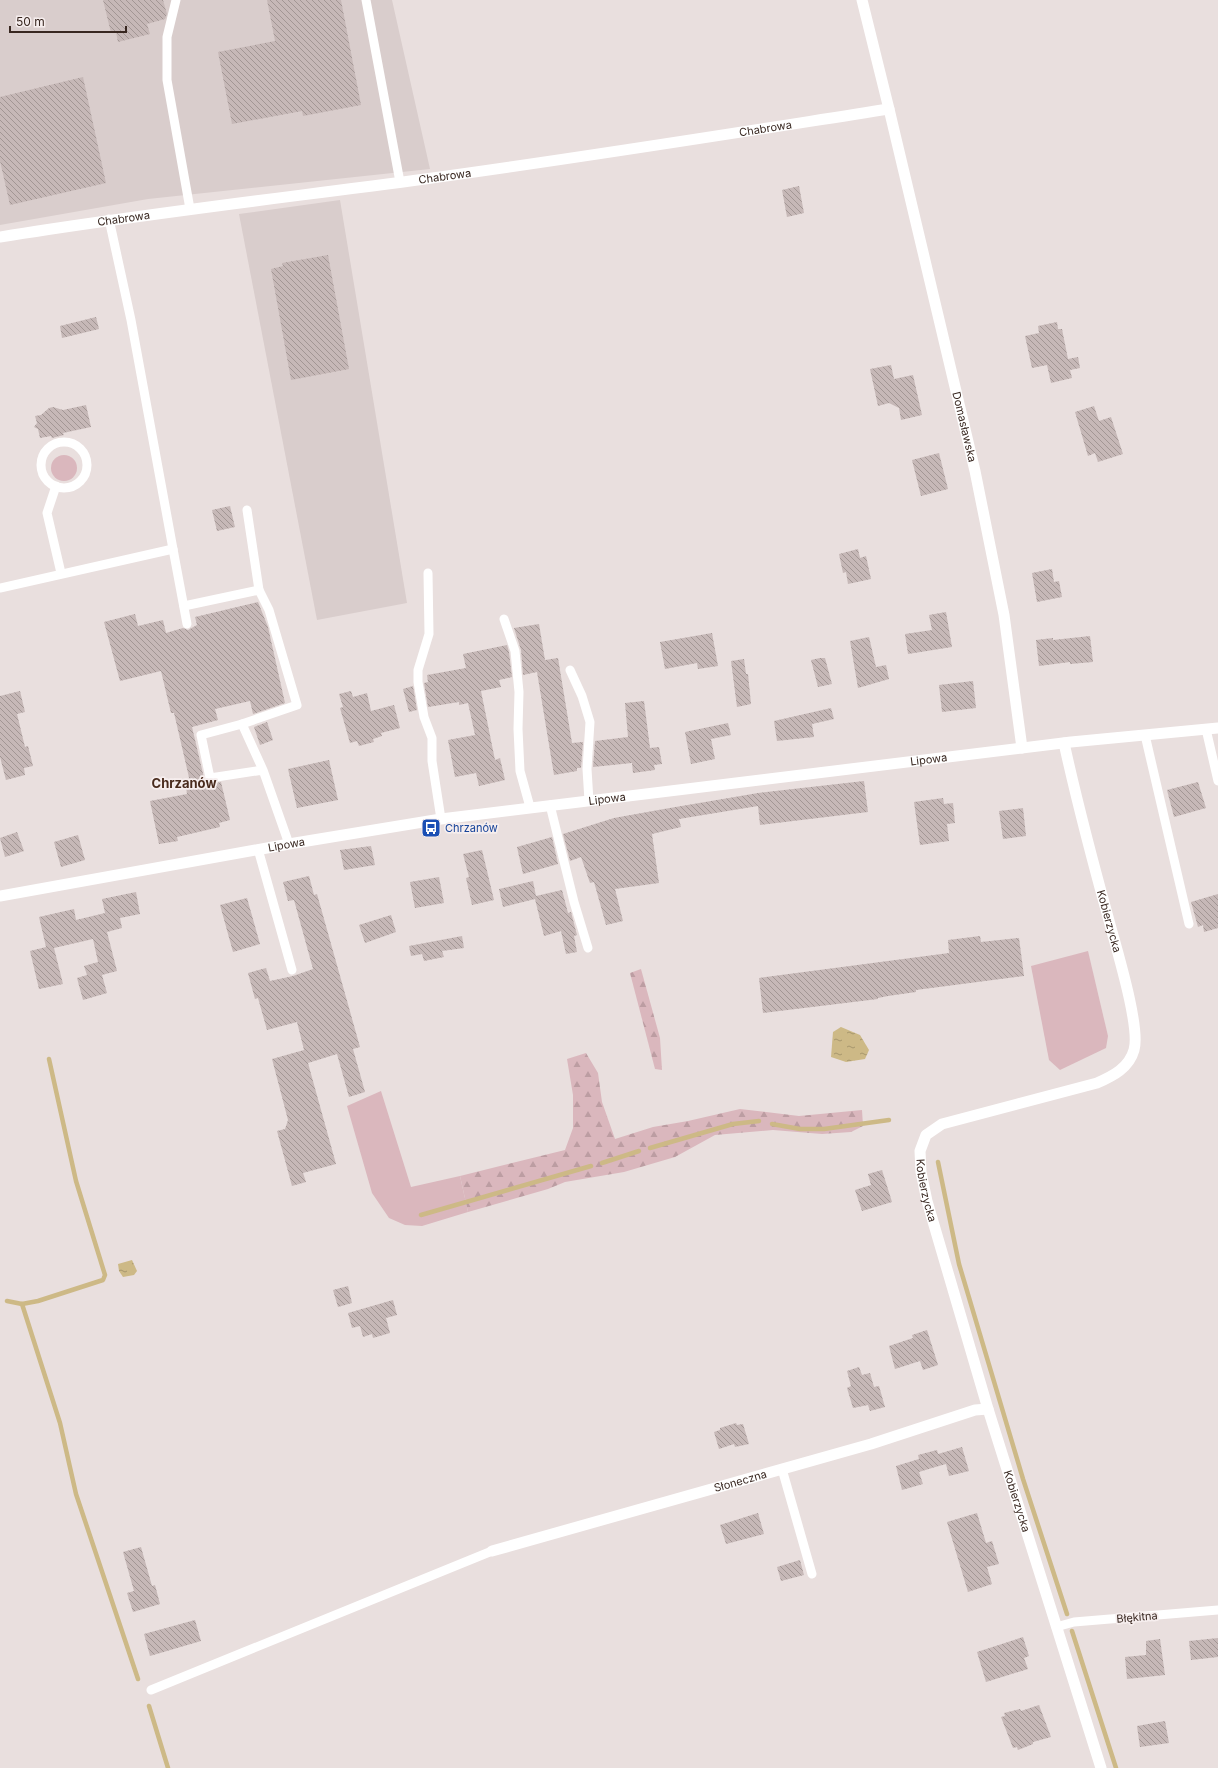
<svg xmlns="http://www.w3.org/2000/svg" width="1218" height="1768" font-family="Inter,sans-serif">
  <defs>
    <pattern id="forest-firs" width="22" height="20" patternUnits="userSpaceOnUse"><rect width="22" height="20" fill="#dab7bd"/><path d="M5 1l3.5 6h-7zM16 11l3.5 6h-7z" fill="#bc9da2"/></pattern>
    <pattern id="water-ripples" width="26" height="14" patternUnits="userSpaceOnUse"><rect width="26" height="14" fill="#cdb986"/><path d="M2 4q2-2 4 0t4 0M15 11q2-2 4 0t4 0" fill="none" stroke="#a7966d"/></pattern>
    <pattern id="building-back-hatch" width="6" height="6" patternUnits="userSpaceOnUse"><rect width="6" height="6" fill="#c6b8b7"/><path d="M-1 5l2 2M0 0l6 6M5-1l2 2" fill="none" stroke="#a29694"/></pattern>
  </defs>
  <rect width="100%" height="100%" fill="#e9dfde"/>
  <!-- built -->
  <g fill="#d9cdcc">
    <path d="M 0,0 L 392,0 L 430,169 L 148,199 L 0,225 Z"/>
    <path d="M 340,200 L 407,603 L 317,620 L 239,214 Z"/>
  </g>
  <!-- grass -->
  <g fill="#dab7bd">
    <circle cx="64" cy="468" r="13"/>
    <path d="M 1088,951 L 1108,1036 L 1106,1048 L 1060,1070 L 1049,1060 L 1031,966 Z"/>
    <path d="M 381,1091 L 411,1187 L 460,1176 L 468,1212 L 422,1226 L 405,1225 L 389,1218 L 372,1193 L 347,1106 Z"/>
  </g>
  <!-- forest -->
  <g fill="url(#forest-firs)">
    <path d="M 641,969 L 660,1038 L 662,1070 L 655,1069 L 630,973 Z"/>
    <path d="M 586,1053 L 598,1073 L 602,1102 L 615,1139 L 653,1127 L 688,1121 L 740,1109 L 799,1116 L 862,1110 L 863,1126 L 851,1132 L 822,1134 L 773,1130 L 715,1135 L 675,1157 L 624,1172 L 565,1182 L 548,1189 L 468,1212 L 460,1176 L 565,1150 L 573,1128 L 573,1095 L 567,1059 Z"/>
  </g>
  <!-- water -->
  <g fill="url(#water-ripples)">
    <path d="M 841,1027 L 860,1035 L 869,1050 L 865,1059 L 846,1062 L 831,1057 L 833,1032 Z"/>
    <path d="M 132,1260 L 137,1271 L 134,1275 L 123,1277 L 119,1271 L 118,1264 Z"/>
  </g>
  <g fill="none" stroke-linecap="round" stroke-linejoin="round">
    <!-- stream -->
    <g stroke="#cdb986" stroke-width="4.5">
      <path d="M 772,1124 L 800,1129 L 824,1129 L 889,1120"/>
      <path d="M 650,1148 L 733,1124 L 759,1121"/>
      <path d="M 938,1162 L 959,1264 L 1023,1479 L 1067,1614"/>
      <path d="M 602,1163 L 639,1151"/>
      <path d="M 421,1215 L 591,1166"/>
      <path d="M 7,1301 L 22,1304 L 38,1301 L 103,1280 L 105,1275 L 76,1181 L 49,1059"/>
      <path d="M 22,1304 L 60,1423 L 76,1494 L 138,1679"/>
      <path d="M 1072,1631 L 1116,1768"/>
      <path d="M 149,1706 L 168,1768"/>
    </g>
  </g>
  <!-- building -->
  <g fill="url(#building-back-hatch)">
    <path d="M 103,0 L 163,0 L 167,14 L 165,19 L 147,24 L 150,34 L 118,42 L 116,32 L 111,33 Z"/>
    <path d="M 267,0 L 341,0 L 361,105 L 303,116 L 302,111 L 232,124 L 218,52 L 275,41 Z"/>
    <path d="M 83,77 L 106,183 L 10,205 L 0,161 L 0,97 Z"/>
    <path d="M 799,186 L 804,213 L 787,217 L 782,190 Z"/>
    <path d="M 328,255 L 349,369 L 291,380 L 271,269 L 283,266 L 282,263 Z"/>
    <path d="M 96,317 L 99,329 L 62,338 L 60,326 Z"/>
    <path d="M 1057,322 L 1058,329 L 1062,329 L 1068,359 L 1078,357 L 1080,368 L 1070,370 L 1072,378 L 1051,383 L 1047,365 L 1032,368 L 1025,336 L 1039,333 L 1038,326 Z"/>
    <path d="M 891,365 L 894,379 L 913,375 L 922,415 L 901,420 L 899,408 L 889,403 L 878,406 L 870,369 Z"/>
    <path d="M 86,405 L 91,427 L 63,433 L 64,435 L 52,438 L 51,436 L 40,438 L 38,429 L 34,427 L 37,423 L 35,416 L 41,415 L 49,408 L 53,407 L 63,410 Z"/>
    <path d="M 1094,406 L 1099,421 L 1111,417 L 1123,454 L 1098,462 L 1095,453 L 1088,456 L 1075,412 Z"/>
    <path d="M 939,453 L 948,489 L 921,496 L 912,460 Z"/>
    <path d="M 230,506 L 235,527 L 217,531 L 212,510 Z"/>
    <path d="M 858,549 L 860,558 L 866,556 L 871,579 L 848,584 L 846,572 L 843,573 L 839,554 Z"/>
    <path d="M 1052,569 L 1054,582 L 1059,581 L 1062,597 L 1037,602 L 1032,573 Z"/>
    <path d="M 258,602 L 268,627 L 285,703 L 253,714 L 250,701 L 215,709 L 218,720 L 192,727 L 205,782 L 211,784 L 221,782 L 230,820 L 219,823 L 220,827 L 177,837 L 178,841 L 159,844 L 150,801 L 187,794 L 186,787 L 191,786 L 174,713 L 171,713 L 161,671 L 120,681 L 104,622 L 135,614 L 138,626 L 163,620 L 166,633 L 183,628 L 188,630 L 197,625 L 195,617 Z"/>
    <path d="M 946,612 L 952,647 L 908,654 L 905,634 L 932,630 L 929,615 Z"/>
    <path d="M 539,624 L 545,660 L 558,658 L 572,743 L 583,742 L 581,768 L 577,768 L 577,771 L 554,775 L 537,672 L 523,675 L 521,650 L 514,628 Z"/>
    <path d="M 712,633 L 718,666 L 698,669 L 697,663 L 665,669 L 660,642 Z"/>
    <path d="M 1090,636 L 1093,662 L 1070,664 L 1070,662 L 1039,666 L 1036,640 L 1053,638 L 1053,640 Z"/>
    <path d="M 869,637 L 876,667 L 886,665 L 889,679 L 858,688 L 850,641 Z"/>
    <path d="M 507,645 L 509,652 L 512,677 L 499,680 L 501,687 L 481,691 L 495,760 L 500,758 L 505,780 L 479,786 L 476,773 L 455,777 L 448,740 L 475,735 L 468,703 L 459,705 L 459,702 L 428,707 L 424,683 L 428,682 L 427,675 L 466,668 L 463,654 Z"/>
    <path d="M 820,658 L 825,658 L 832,684 L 818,687 L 811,660 Z"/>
    <path d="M 744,659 L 746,674 L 748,674 L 751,704 L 737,707 L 731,661 Z"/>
    <path d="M 973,681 L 976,708 L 942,712 L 939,685 Z"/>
    <path d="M 413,686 L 417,710 L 409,712 L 403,689 Z"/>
    <path d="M 20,691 L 25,712 L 17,714 L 25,747 L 28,746 L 33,766 L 24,768 L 25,775 L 6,780 L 0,757 L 0,696 Z"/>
    <path d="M 351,691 L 353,697 L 367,693 L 371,711 L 394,705 L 400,728 L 381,733 L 382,736 L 373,739 L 374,742 L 359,746 L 357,741 L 350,743 L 340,708 L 343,707 L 339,694 Z"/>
    <path d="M 644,701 L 650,748 L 659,747 L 662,764 L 654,765 L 655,770 L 633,773 L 632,763 L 593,767 L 595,741 L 628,737 L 625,703 Z"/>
    <path d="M 831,708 L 834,719 L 812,724 L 814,737 L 777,741 L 774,721 Z"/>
    <path d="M 267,722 L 273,740 L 260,745 L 254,727 Z"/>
    <path d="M 728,723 L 731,735 L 711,739 L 715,759 L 691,764 L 685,732 Z"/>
    <path d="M 329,760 L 338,800 L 297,808 L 288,769 Z"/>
    <path d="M 864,781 L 868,812 L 760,825 L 758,806 L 679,819 L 681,827 L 652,834 L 659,883 L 615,889 L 623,921 L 606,925 L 594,882 L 590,883 L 581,857 L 570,861 L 563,834 L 614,818 L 664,809 L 758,793 Z"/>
    <path d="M 1198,782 L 1206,808 L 1174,817 L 1167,790 Z"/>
    <path d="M 943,798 L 944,804 L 953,803 L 955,823 L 947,824 L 949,841 L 920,845 L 914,802 Z"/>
    <path d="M 1023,808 L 1026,836 L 1003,839 L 999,811 Z"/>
    <path d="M 17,832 L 24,851 L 5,857 L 0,838 Z"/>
    <path d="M 78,835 L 85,860 L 61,867 L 54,842 Z"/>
    <path d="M 552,837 L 558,864 L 523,874 L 517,847 Z"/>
    <path d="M 371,846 L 375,865 L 344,870 L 340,850 Z"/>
    <path d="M 482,850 L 494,900 L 472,905 L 466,878 L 469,877 L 463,854 Z"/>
    <path d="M 309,876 L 314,895 L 317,894 L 360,1047 L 353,1049 L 365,1092 L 349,1097 L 337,1054 L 308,1063 L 336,1164 L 303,1173 L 306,1182 L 292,1186 L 277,1131 L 285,1129 L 288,1120 L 272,1059 L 304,1050 L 297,1022 L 267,1030 L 258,998 L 255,999 L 248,973 L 266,968 L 270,981 L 293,976 L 313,969 L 294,900 L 288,901 L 283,882 Z"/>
    <path d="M 439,877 L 444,903 L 415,908 L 410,882 Z"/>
    <path d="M 533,881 L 536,896 L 562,890 L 568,913 L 571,912 L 577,935 L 574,936 L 577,952 L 566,954 L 561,931 L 544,936 L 535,899 L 503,907 L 499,889 Z"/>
    <path d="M 136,892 L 140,914 L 120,918 L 122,928 L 107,932 L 117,971 L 102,975 L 107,993 L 83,1000 L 77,978 L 87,975 L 84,966 L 98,962 L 93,939 L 54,948 L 63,984 L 39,989 L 30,951 L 46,947 L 39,917 L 74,909 L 76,920 L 105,913 L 102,899 Z"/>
    <path d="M 1218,894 L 1218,928 L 1204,932 L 1203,925 L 1198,927 L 1191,902 Z"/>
    <path d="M 247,898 L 260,944 L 233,952 L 220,905 Z"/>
    <path d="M 391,915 L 396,932 L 365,943 L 359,925 Z"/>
    <path d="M 462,936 L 464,948 L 442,951 L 444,957 L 424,961 L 422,954 L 411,956 L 409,946 Z"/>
    <path d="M 980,936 L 981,942 L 1019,938 L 1024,976 L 916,990 L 916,992 L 888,996 L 878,998 L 878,999 L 763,1013 L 759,978 L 949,953 L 948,940 Z"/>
    <path d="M 882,1170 L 892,1202 L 862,1211 L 855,1190 L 871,1185 L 868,1174 Z"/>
    <path d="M 348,1286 L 352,1303 L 338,1307 L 333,1290 Z"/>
    <path d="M 393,1300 L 397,1315 L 386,1318 L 390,1333 L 373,1338 L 372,1334 L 363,1337 L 360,1326 L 352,1328 L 348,1313 Z"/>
    <path d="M 927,1330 L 938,1365 L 923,1370 L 920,1361 L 895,1369 L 889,1346 L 913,1338 L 912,1335 Z"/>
    <path d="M 859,1367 L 862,1375 L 870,1373 L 874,1387 L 879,1386 L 885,1407 L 870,1411 L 868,1405 L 853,1408 L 847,1388 L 851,1386 L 847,1371 Z"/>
    <path d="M 736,1423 L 737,1425 L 743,1424 L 749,1444 L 735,1447 L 734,1444 L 719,1449 L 714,1432 L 720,1430 L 720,1428 Z"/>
    <path d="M 962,1447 L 969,1471 L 949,1476 L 946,1464 L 932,1468 L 919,1472 L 923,1484 L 902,1490 L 896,1466 L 919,1459 L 918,1455 L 937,1450 L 938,1454 Z"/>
    <path d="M 758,1513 L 764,1534 L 726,1544 L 720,1525 Z"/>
    <path d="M 977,1513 L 986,1543 L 992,1541 L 999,1564 L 987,1567 L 992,1584 L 968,1592 L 947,1522 Z"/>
    <path d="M 141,1547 L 152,1586 L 155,1585 L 160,1604 L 133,1612 L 127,1593 L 134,1591 L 123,1552 Z"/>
    <path d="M 800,1560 L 804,1575 L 781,1581 L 777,1567 Z"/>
    <path d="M 195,1620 L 201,1641 L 150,1656 L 144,1634 Z"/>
    <path d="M 1023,1637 L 1029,1656 L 1024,1658 L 1028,1669 L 986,1682 L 977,1652 Z"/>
    <path d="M 1218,1638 L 1218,1657 L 1191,1660 L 1189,1641 Z"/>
    <path d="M 1160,1639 L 1165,1675 L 1127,1679 L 1125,1657 L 1146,1655 L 1146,1641 Z"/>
    <path d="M 1039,1705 L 1051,1737 L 1033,1742 L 1033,1744 L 1018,1750 L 1017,1747 L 1013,1748 L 1001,1717 L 1005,1716 L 1004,1713 L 1020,1709 L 1021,1711 Z"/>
    <path d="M 1165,1721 L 1169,1743 L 1140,1747 L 1137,1726 Z"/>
  </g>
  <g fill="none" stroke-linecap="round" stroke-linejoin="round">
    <!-- service -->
    <g stroke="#fff" stroke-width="9">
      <path d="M 176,0 L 167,37 L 167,80 L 190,209"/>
      <path d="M 366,0 L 400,182"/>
      <circle cx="64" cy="465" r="23"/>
      <path d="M 56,486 L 47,513 L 61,573"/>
      <path d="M 173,549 L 187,624"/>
      <path d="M 428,573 L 429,634 L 418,670 L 418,682 L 424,717 L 432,738 L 432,761 L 441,819"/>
      <path d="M 0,588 L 173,549 L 131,320 L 109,219"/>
      <path d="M 184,606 L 259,590 L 247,510"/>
      <path d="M 504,619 L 515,651 L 519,692 L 518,729 L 520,771 L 530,807"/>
      <path d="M 570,670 L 582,696 L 590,722 L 587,769 L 589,801"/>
      <path d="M 242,724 L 297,705 L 269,610 L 259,590"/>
      <path d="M 1206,729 L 1218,781"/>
      <path d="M 1145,735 L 1189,924"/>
      <path d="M 263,770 L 210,778 L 201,735 L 242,724 L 263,770 L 289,844"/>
      <path d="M 550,805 L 574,902 L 588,948"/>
      <path d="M 258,849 L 292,970"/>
      <path d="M 782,1469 L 812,1574"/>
      <path d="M 1056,1627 L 1074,1622 L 1218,1610"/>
      <path d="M 151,1690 L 492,1551"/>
    </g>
    <!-- minor -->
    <g stroke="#fff" stroke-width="11">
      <path id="s1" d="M 862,0 L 889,109 L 975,471 L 1004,615 L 1022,748"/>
      <path id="s2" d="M 0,237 C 141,214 283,198 425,179 C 580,158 735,133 889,109"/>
      <path id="s3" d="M 1064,743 C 1077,802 1092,859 1108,917 C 1115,944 1141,1027 1134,1050 C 1129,1068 1113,1076 1097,1083 L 942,1124 L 926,1135 L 920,1151 L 921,1172 L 927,1201 L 988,1409 L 1101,1768"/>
      <path id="s4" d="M 492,1551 L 871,1444 L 975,1410 L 988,1409"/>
    </g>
    <!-- tertiary -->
    <path stroke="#fff" stroke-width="11" id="s5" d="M 0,896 L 289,844 L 441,819 L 1071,742 L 1218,728"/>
  </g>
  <!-- icons -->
  <defs>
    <g id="bus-square" transform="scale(1)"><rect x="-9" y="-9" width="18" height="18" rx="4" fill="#1a4fb4" stroke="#f6eeee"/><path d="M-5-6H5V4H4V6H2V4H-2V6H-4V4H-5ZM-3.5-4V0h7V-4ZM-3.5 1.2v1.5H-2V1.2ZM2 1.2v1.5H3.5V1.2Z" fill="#fff"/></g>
  </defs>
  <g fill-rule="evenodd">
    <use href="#bus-square" x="431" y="828"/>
  </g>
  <g text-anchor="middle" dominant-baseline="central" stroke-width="3.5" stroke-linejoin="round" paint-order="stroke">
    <!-- street labels -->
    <g font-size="11" fill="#382720" stroke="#f6eeee">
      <text stroke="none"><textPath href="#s2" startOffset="773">Chabrowa</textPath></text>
      <text stroke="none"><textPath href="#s2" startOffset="449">Chabrowa</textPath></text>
      <text stroke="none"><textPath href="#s2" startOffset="125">Chabrowa</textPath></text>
      <text stroke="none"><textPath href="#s1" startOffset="439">Domasławska</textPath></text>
      <text stroke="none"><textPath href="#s5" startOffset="939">Lipowa</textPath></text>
      <text stroke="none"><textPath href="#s5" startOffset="615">Lipowa</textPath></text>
      <text stroke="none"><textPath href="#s5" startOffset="291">Lipowa</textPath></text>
      <text stroke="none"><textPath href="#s3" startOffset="184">Kobierzycka</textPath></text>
      <text stroke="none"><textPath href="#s3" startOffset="604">Kobierzycka</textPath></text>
      <text stroke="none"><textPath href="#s4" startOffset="258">Słoneczna</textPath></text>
      <text stroke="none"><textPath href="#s3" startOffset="928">Kobierzycka</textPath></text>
      <text transform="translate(1137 1617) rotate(-5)">Błękitna</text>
    </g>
    <!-- transit labels -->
    <g font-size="11" fill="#164399" stroke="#f6eeee" text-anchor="start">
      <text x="445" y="828">Chrzanów</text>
    </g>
    <!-- quarter labels -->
    <g font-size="13" font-weight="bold" fill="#492b1d" stroke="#f6eeee">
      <text x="184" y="783">Chrzanów</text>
    </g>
  </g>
  <!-- scale -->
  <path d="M10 26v6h116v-6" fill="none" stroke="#382720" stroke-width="2"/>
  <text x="16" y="26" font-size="12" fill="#382720" stroke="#f6eeee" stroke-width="3" paint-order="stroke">50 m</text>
</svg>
